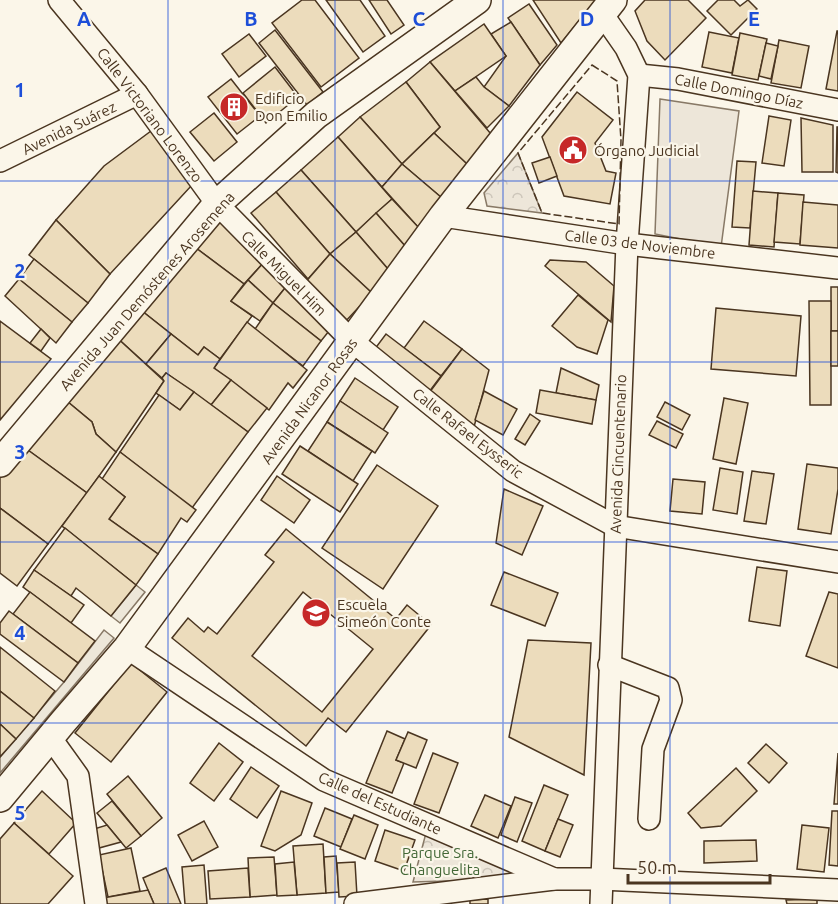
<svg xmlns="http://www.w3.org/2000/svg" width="838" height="904" font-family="Ubuntu,sans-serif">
  <defs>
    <pattern id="park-crowns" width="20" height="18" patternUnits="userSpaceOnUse" patternTransform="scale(1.5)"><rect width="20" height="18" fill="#ede6d9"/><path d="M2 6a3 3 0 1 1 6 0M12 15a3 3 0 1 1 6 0" fill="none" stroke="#cdc6ba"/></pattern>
  </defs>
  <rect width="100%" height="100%" fill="#fbf6e9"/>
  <!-- park -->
  <g fill="url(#park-crowns)" stroke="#887966" stroke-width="1.5">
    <path d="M 518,153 L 542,213 L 487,206 L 484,193 Z"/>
    <path d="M 426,833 L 542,878 L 413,882 Z"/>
  </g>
  <!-- pitch -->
  <path fill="#ede6d9" stroke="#887966" stroke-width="1.5" d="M 660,99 L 739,111 L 721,247 L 655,234 Z"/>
  <!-- parking -->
  <g fill="#ede7d9" stroke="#887966" stroke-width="1.5">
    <path d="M 136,585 L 145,592 L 120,623 L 111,616 Z"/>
    <path d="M 104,630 L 114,638 L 0,773 L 0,757 L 64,682 Z"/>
  </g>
  <!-- building -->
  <g fill="#ecdcbc" stroke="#4a3520" stroke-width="1.5" fill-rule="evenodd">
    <path d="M 302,0 L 315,0 L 359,58 L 321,87 L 272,23 Z"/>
    <path d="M 326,0 L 360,0 L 385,36 L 363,52 Z"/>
    <path d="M 369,0 L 387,0 L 404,25 L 391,34 Z"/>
    <path d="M 533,0 L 594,0 L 595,1 L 561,43 Z"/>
    <path d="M 645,0 L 688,0 L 706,18 L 665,60 L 647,41 L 635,11 Z"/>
    <path d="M 718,0 L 734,0 L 740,6 L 748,0 L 757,9 L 731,35 L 707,11 Z"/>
    <path d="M 529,4 L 557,45 L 540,65 L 508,18 Z"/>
    <path d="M 511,22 L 540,65 L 509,106 L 484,87 L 506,56 L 491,34 Z"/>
    <path d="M 484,24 L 506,56 L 455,91 L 430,62 Z"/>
    <path d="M 275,30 L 323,92 L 307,105 L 259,43 Z"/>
    <path d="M 837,31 L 838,31 L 838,91 L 826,89 Z"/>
    <path d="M 709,32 L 739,38 L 732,73 L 702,67 Z"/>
    <path d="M 740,33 L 767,39 L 758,80 L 732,75 Z"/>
    <path d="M 249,34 L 266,56 L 239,77 L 222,54 Z"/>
    <path d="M 779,40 L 809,46 L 801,88 L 771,83 Z"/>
    <path d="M 766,43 L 778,46 L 771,79 L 759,76 Z"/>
    <path d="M 430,62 L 491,134 L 467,164 L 434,133 L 440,127 L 406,82 Z"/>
    <path d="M 275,67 L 298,97 L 266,123 L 243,93 Z"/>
    <path d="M 476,77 L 484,87 L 509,106 L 487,128 L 455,91 Z"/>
    <path d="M 231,79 L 260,116 L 237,134 L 208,97 Z"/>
    <path d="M 406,82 L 440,127 L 402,164 L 360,117 Z"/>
    <path d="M 577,92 L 613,120 L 595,143 L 606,171 L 616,173 L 610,204 L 564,196 L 542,137 Z"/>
    <path d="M 214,113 L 237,142 L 214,161 L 190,132 Z"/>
    <path d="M 769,116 L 791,120 L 784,166 L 762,163 Z"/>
    <path d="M 360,117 L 402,164 L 382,187 L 338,137 Z"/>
    <path d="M 801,118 L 833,125 L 833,172 L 802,172 Z"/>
    <path d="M 837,127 L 838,127 L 838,173 L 836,172 Z"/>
    <path d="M 151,131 L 192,185 L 110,274 L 56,220 L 104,166 Z"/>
    <path d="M 434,133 L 467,164 L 442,198 L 402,164 Z"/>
    <path d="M 338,137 L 392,199 L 356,232 L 301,170 Z"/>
    <path d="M 550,157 L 557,176 L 539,183 L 532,163 Z"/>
    <path d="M 737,161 L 756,162 L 750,228 L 732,227 Z"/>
    <path d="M 402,164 L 442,198 L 418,227 L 382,187 Z"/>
    <path d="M 301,170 L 356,232 L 330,254 L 276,192 Z"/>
    <path d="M 753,191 L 778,193 L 774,247 L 749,245 Z"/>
    <path d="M 276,192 L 330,254 L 308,279 L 251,213 Z"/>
    <path d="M 778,193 L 804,195 L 800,244 L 774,242 Z"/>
    <path d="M 392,199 L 419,228 L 406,247 L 376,213 Z"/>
    <path d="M 803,202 L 838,205 L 838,248 L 800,245 Z"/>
    <path d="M 376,213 L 406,247 L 388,269 L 356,232 Z"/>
    <path d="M 219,217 L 265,261 L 244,284 L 192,245 Z"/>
    <path d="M 56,220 L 110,274 L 88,303 L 29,255 Z"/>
    <path d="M 356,232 L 388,269 L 372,293 L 330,254 Z"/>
    <path d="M 192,245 L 244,284 L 231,301 L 252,316 L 220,359 L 204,347 L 198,355 L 137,307 Z"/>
    <path d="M 330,254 L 372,293 L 344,323 L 303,285 Z"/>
    <path d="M 34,259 L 88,303 L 72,322 L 19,279 Z"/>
    <path d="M 550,260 L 586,262 L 614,286 L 611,322 L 545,266 Z"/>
    <path d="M 265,261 L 289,283 L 273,303 L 248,280 Z"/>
    <path d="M 19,279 L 72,322 L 56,343 L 5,296 Z"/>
    <path d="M 248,280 L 273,303 L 260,321 L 231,301 Z"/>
    <path d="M 289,283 L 333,326 L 321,341 L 273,303 Z"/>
    <rect x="831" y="287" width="7" height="44"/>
    <path d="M 578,295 L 608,320 L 597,354 L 577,347 L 552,326 Z"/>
    <path d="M 809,301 L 831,301 L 831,405 L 810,405 Z"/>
    <path d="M 273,303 L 321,341 L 303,366 L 255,329 Z"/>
    <path d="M 137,307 L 171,334 L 146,364 L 114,335 Z"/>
    <path d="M 716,308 L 801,316 L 796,376 L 711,369 Z"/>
    <path d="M 0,321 L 51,359 L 0,420 Z"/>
    <path d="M 424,321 L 462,349 L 441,376 L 404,348 Z"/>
    <path d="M 247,322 L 307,370 L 293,388 L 288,383 L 269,410 L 214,368 Z"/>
    <path d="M 41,329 L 50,338 L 41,351 L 30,343 Z"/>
    <rect x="831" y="331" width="7" height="35"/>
    <path d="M 171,334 L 198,355 L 204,347 L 220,359 L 214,368 L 231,380 L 211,405 L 166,373 L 162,378 L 146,364 Z"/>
    <path d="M 386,334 L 441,376 L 429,392 L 374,350 Z"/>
    <path d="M 114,335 L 164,381 L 116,452 L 96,434 L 92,422 L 62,397 Z"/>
    <path d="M 462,349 L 489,370 L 474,427 L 429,393 Z"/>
    <path d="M 561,368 L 599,385 L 596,400 L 556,393 Z"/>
    <path d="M 166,373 L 194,392 L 180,410 L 156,393 L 164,381 L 162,378 Z"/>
    <path d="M 355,378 L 398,407 L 383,430 L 340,401 Z"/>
    <path d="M 231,380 L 267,408 L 248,432 L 211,405 Z"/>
    <path d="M 540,390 L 596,400 L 592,424 L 536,413 Z"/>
    <path d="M 484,391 L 517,409 L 503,435 L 475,420 Z"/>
    <path d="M 194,392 L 248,432 L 192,508 L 120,452 L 159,395 L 180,410 Z"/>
    <path d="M 62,397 L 92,422 L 96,434 L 116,452 L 87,493 L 21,445 Z"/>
    <path d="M 724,398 L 748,403 L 736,464 L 713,459 Z"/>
    <path d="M 340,401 L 388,433 L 375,453 L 327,422 Z"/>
    <path d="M 665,402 L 690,415 L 682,430 L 657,417 Z"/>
    <path d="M 530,414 L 540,421 L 525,445 L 515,439 Z"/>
    <path d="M 657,421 L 683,434 L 676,448 L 649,435 Z"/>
    <path d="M 327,422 L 372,451 L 353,481 L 308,451 Z"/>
    <path d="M 21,445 L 87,493 L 48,544 L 0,508 L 0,471 Z"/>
    <path d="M 300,446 L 358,484 L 340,512 L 282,474 Z"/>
    <path d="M 120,452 L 196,510 L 187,522 L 181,518 L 158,554 L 109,519 L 125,497 L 102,479 Z"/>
    <path d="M 807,464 L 838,468 L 838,489 L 831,534 L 798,529 Z"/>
    <path d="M 377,465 L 438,506 L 383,589 L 322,548 Z"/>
    <path d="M 720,468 L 743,472 L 737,514 L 713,510 Z"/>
    <path d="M 752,471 L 774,474 L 766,524 L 744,521 Z"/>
    <path d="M 99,476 L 125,497 L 109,519 L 158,554 L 136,585 L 62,526 Z"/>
    <path d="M 277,476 L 310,500 L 294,523 L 261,500 Z"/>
    <path d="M 673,479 L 705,482 L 702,514 L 670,511 Z"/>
    <path d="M 504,489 L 543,506 L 522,555 L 496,543 Z"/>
    <path d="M 0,508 L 48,544 L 17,586 L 0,573 Z"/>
    <path d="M 65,528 L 136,585 L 111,616 L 76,588 L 71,596 L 34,570 Z"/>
    <path d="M 286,529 L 396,619 L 407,605 L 431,625 L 346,732 L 328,718 L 306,746 L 172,638 L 188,618 L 204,632 L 208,627 L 217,634 L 274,562 L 265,555 ZM 303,592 L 373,649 L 322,712 L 252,656 Z"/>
    <path d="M 757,567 L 787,571 L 780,626 L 749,621 Z"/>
    <path d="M 34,570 L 84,605 L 71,623 L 23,587 Z"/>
    <path d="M 504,572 L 558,593 L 545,626 L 491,605 Z"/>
    <path d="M 30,592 L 95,641 L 78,663 L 13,614 Z"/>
    <path d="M 829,592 L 838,594 L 838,668 L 806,656 Z"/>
    <path d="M 9,611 L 78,663 L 64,682 L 0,634 L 0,623 Z"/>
    <path d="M 528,640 L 591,643 L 584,775 L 509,737 Z"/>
    <path d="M 0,647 L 55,691 L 34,718 L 0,691 Z"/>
    <path d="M 131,663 L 167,692 L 111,762 L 75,733 Z"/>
    <path d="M 0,691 L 34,718 L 16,739 L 0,724 Z"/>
    <path d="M 0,724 L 16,739 L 0,757 Z"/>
    <path d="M 387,731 L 405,739 L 396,760 L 404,763 L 392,793 L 366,783 Z"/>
    <path d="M 408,732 L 427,740 L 416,768 L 396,760 Z"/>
    <path d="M 219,743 L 243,762 L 214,801 L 190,783 Z"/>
    <path d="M 766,744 L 787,763 L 769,783 L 748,763 Z"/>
    <path d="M 433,753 L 458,763 L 439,813 L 414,804 Z"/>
    <path d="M 838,753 L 838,804 L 834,804 Z"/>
    <path d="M 251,767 L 279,786 L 257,818 L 230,799 Z"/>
    <path d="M 736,768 L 757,791 L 721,826 L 701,828 L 688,813 Z"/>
    <path d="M 128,776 L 162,818 L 141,836 L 107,794 Z"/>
    <path d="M 544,785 L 568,795 L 545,851 L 522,841 Z"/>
    <path d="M 42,791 L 76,823 L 49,854 L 14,823 Z"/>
    <path d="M 281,791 L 312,803 L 301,835 L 275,851 L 261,846 Z"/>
    <path d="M 485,795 L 511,806 L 498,838 L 471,826 Z"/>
    <path d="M 515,797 L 532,803 L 517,842 L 501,835 Z"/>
    <path d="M 112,801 L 141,836 L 126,848 L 97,813 Z"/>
    <path d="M 325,808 L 352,819 L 341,847 L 314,836 Z"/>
    <path d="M 832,811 L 838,811 L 838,866 L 829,865 Z"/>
    <path d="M 354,815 L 378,825 L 365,859 L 340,849 Z"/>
    <path d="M 558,819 L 573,825 L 560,857 L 545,851 Z"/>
    <path d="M 204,821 L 218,847 L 192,861 L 178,835 Z"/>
    <path d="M 14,823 L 73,876 L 48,904 L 0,904 L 0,839 Z"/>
    <path d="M 107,825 L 121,842 L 99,848 L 94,829 Z"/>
    <path d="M 802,825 L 829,828 L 824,872 L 797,869 Z"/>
    <path d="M 385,830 L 415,840 L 404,871 L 375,861 Z"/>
    <path d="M 756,840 L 757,861 L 704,863 L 704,841 Z"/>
    <path d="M 323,844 L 326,893 L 297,895 L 293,846 Z"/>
    <path d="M 131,848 L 140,891 L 108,897 L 99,855 Z"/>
    <path d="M 336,856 L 339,892 L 326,893 L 324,857 Z"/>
    <path d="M 274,857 L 277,895 L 250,897 L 248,858 Z"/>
    <path d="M 294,862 L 297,895 L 277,896 L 275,864 Z"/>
    <path d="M 355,862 L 357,896 L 339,897 L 337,863 Z"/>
    <path d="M 204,865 L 207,904 L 185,904 L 182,867 Z"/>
    <path d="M 166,868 L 181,904 L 154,904 L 148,890 L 143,878 Z"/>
    <path d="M 248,868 L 250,897 L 210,899 L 208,871 Z"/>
    <path d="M 148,890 L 154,904 L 104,904 L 103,898 Z"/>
    <path d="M 488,899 L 488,904 L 470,904 L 470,900 Z"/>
    <path d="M 817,899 L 817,904 L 787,904 L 786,900 Z"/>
  </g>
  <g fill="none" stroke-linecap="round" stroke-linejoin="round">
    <!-- minor casing -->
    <g stroke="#4a3520" stroke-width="24">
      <g id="minor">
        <path d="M 59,0 L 137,94 L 217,204 L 230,217 L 352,341 L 513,471 L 615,526 L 838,562"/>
        <path d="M 639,75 L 678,79 L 838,110"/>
        <path d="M 0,161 L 137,94"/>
        <path d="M 443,216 L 627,244 L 838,268"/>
        <path d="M 127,648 L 324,780 L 554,879"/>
        <path d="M 609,665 L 668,688 L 671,700 L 653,749 L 649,819"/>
        <path d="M 50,737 L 78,776 L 96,904"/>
        <path d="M 355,904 L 554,879 L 601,879 L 838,890"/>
        <path d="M 601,904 L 627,244 L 639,75 L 626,48 L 603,15"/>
      </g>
    </g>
    <!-- major casing -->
    <g stroke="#4a3520" stroke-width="30">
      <g id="major">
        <path d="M 0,463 L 217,204 L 316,115 L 477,0"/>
        <path d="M 0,798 L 63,722 L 127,648 L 443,216 L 613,0"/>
      </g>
    </g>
    <!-- minor -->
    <use href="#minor" stroke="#fbf6e9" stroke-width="21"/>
    <!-- major -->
    <use href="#major" stroke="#fbf6e9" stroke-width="27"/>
    <!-- fence -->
    <path stroke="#4a3520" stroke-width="1.5" stroke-dasharray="8 3" stroke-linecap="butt" d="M 592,65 L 617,81 L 621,140 L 619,224 L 542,213 L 518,153 Z"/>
  </g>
  <!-- grid -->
  <path fill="none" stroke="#1d4ed8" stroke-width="1.5" stroke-opacity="0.55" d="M 168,0 L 168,904M 335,0 L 335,904M 503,0 L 503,904M 670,0 L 670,904M 0,181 L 838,181M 0,362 L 838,362M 0,542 L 838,542M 0,723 L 838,723"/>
  <!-- icons -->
  <defs>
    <g id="building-disc" transform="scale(1.5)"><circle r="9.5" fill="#c62828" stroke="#fbf6e9"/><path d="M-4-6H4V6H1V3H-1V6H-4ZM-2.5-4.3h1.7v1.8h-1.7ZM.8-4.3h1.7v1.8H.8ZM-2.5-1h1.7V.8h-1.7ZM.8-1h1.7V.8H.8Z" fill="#fff"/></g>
    <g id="civic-disc" transform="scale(1.5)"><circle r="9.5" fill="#c62828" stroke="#fbf6e9"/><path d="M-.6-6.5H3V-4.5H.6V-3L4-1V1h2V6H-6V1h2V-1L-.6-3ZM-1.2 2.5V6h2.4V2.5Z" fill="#fff"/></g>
    <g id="school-disc" transform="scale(1.5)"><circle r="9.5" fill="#c62828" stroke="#fbf6e9"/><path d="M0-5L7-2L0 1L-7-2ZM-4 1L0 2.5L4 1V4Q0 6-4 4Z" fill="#fff"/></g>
  </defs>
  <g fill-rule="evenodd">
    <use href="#building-disc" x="234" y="107"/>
    <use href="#civic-disc" x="573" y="150"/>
    <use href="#school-disc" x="316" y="613"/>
  </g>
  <g text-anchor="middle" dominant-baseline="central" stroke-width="4.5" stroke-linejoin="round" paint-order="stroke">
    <!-- street labels -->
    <g font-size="15" fill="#4a3520" stroke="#fbf6e9">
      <text transform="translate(739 91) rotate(11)">Calle Domingo Díaz</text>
      <text transform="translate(150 115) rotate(53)">Calle Victoriano Lorenzo</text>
      <text transform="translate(69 128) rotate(-26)">Avenida Suárez</text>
      <text transform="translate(640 244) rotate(7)">Calle 03 de Noviembre</text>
      <text transform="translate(284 273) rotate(45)">Calle Miguel Him</text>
      <text transform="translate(147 291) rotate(-49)">Avenida Juan Demóstenes Arosemena</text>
      <text transform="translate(309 401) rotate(-54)">Avenida Nicanor Rosas</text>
      <text transform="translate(468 433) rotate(38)">Calle Rafael Eysseric</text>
      <text transform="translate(618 454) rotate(-88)">Avenida Cincuentenario</text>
      <text transform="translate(380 803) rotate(24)">Calle del Estudiante</text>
    </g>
    <!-- poi labels -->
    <g font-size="15" fill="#4a3520" stroke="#fbf6e9" text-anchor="start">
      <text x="255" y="98">Edificio<tspan x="255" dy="17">Don Emilio</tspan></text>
      <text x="594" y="150">Órgano Judicial</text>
      <text x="337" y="604">Escuela<tspan x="337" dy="17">Simeón Conte</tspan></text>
    </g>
    <!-- park labels -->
    <g font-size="15" fill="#436837" stroke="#fbf6e9">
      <text x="440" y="852">Parque Sra.<tspan x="440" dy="17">Changuelita</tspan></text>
    </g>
  </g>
  <g font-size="20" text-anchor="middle" font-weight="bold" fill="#1d4ed8" stroke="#fbf6e9" stroke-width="4.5" stroke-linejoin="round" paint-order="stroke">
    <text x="84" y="26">A</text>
    <text x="251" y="26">B</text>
    <text x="419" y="26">C</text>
    <text x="587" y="26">D</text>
    <text x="754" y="26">E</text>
    <text x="20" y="97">1</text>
    <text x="20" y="278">2</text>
    <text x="20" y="459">3</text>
    <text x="20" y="640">4</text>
    <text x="20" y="820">5</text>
  </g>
  <!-- scale -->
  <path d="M628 874v9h142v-9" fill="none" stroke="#4a3520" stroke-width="3"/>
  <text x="637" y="874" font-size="18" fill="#4a3520" stroke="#fbf6e9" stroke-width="4.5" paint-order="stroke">50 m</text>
</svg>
